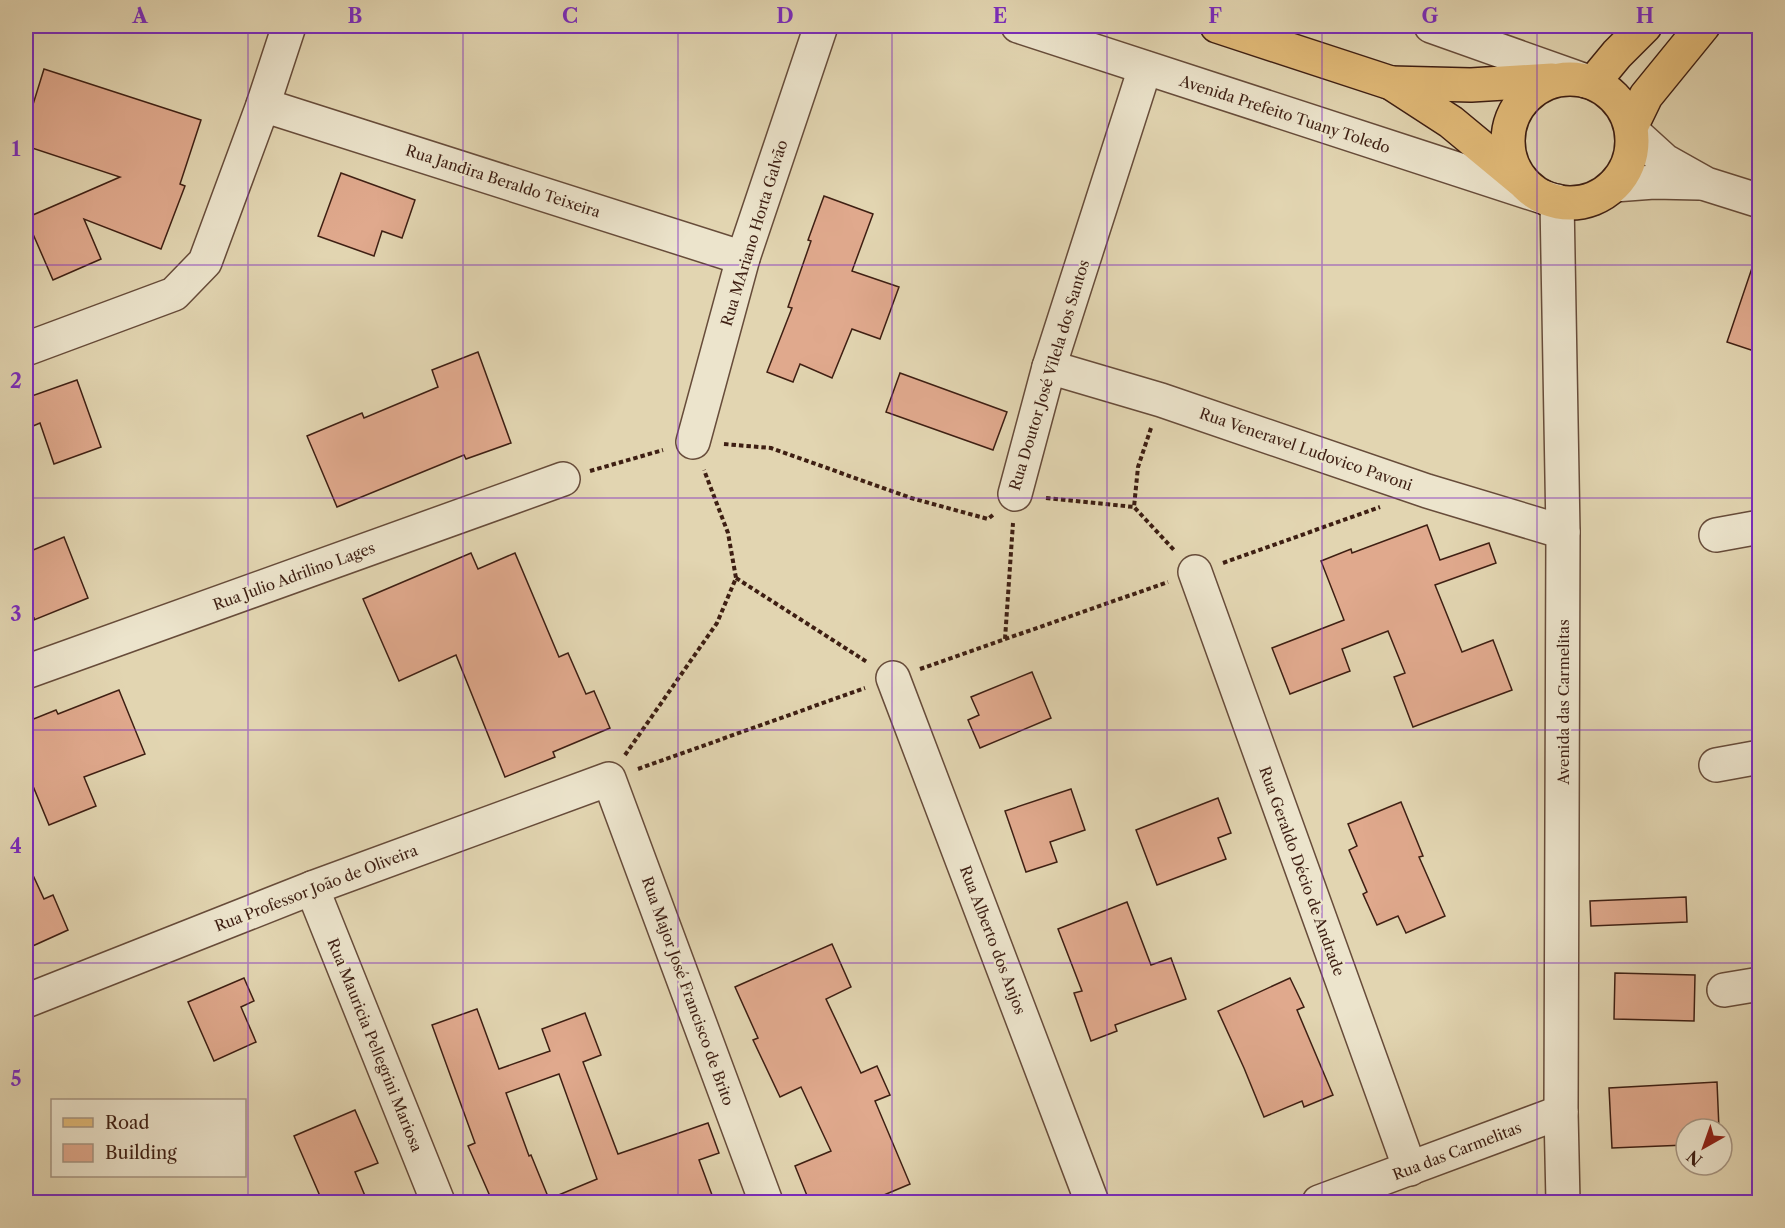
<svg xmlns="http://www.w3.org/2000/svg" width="1785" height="1228" font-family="'Libre Caslon Text',serif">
  <rect width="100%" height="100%" fill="#e2d5b1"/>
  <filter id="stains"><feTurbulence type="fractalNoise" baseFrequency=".00333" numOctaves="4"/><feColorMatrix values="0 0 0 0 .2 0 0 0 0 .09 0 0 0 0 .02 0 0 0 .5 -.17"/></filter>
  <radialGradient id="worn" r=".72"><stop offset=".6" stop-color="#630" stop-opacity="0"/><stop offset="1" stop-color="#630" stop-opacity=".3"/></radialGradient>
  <!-- building -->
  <g fill="#e0a98d" stroke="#3e1f13" stroke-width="1.5" fill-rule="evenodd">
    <path d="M 44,69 L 201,120 L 180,184 L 185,186 L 161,249 L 84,219 L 101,259 L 53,280 L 26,218 L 120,177 L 26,146 L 26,127 Z"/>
    <path d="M 341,173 L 415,200 L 402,238 L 382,231 L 374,256 L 318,236 Z"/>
    <path d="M 824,196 L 873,214 L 852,271 L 899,287 L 880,339 L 852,329 L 832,378 L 800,364 L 793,382 L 767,372 L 792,308 L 788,307 L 811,241 L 808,240 Z"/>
    <path d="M 1755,259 L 1760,260 L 1760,353 L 1727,342 Z"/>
    <path d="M 478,352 L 511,443 L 466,459 L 464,455 L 337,507 L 307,436 L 362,413 L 364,418 L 438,387 L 432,370 Z"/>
    <path d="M 900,373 L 1007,412 L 993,450 L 886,412 Z"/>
    <path d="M 77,380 L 101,447 L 54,464 L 40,423 L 26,429 L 26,398 Z"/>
    <path d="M 1427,525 L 1440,560 L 1489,543 L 1496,563 L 1435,585 L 1462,652 L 1493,640 L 1512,690 L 1413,727 L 1394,677 L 1405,673 L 1388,631 L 1342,649 L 1350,671 L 1290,694 L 1272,648 L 1344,620 L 1321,561 L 1351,549 L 1352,553 Z"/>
    <path d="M 64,537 L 88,598 L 34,620 L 34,618 L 26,621 L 26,553 Z"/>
    <path d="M 471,553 L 478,569 L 515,553 L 559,657 L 568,653 L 586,694 L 594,691 L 610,728 L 553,752 L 555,757 L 505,777 L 456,655 L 399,681 L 363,599 Z"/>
    <path d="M 1032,672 L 1051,718 L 980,748 L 968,720 L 979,715 L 971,697 Z"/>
    <path d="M 119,690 L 145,754 L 84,777 L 96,806 L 49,825 L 26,769 L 26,722 L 56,710 L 58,714 Z"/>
    <path d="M 1071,789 L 1085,830 L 1050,842 L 1057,862 L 1026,872 L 1005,811 Z"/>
    <path d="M 1218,798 L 1231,833 L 1218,838 L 1226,859 L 1157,885 L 1136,830 Z"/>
    <path d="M 1401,802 L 1423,856 L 1419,857 L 1445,916 L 1406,933 L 1398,916 L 1377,925 L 1363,894 L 1367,892 L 1349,850 L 1357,846 L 1348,824 Z"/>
    <path d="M 26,860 L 44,899 L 53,895 L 68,930 L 26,949 Z"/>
    <path d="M 1686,897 L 1687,922 L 1591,926 L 1590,901 Z"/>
    <path d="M 1127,902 L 1151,965 L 1171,958 L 1186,999 L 1115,1025 L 1117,1031 L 1091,1041 L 1074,993 L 1082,991 L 1058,929 Z"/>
    <path d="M 832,944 L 851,987 L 826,999 L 861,1073 L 877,1066 L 890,1095 L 875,1101 L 910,1184 L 865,1203 L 810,1203 L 795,1166 L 831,1151 L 801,1087 L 780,1097 L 753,1040 L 758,1038 L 735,987 Z"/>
    <path d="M 1615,973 L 1695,975 L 1694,1021 L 1614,1019 Z"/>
    <path d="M 244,978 L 254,1001 L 241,1007 L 256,1042 L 214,1061 L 188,1002 Z"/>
    <path d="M 1290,978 L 1304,1007 L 1297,1010 L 1333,1095 L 1304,1107 L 1302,1101 L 1264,1117 L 1244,1068 L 1218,1011 Z"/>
    <path d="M 477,1009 L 499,1069 L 550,1051 L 542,1029 L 585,1013 L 601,1055 L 583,1062 L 618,1154 L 708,1123 L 719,1153 L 699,1160 L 715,1203 L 493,1203 L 468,1146 L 475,1143 L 432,1025 ZM 559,1074 L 597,1179 L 549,1199 L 531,1155 L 529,1156 L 506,1093 Z"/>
    <path d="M 1717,1082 L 1719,1129 L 1686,1129 L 1686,1145 L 1612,1148 L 1609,1088 Z"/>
    <path d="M 355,1110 L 378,1163 L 355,1172 L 368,1203 L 323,1203 L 294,1136 Z"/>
  </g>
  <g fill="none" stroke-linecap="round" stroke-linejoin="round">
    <!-- minor casing -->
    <g stroke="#674c3a" stroke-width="36">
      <g id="minor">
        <path d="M 1018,26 L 1552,200"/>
        <path d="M 1431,26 L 1586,81"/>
        <path d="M 263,105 L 743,258"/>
        <path d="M 1632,131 L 1665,161 L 1706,184 L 1760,201"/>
        <path d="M 1614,185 L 1654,182 L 1699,183"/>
        <path d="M 1557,201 L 1563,532 L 1561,1112 L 1563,1202"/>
        <path d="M 26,349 L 174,294 L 205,262 L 263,105 L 289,26"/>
        <path d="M 1049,367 L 1161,400 L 1427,491 L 1563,532"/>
        <path d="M 693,442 L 743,258 L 821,26"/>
        <path d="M 1015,494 L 1049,367 L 1145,68"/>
        <path d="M 1716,535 L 1760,527"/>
        <path d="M 1195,572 L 1410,1169"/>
        <path d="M 26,672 L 563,479"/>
        <path d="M 893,678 L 1092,1202"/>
        <path d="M 1716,765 L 1760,757"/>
        <path d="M 312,888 L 438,1202"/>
        <path d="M 1724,990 L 1760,984"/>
        <path d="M 26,1001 L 312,888 L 609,779 L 766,1202"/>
        <path d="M 1319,1202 L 1561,1112"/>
      </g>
    </g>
    <!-- major casing -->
    <g stroke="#3e1f13" stroke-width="36">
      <g id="major">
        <path d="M 1217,26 L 1391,83 L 1451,122 L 1521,180"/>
        <circle cx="1570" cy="141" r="62"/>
        <path d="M 1391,83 L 1471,85 L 1552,80"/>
        <path d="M 1593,83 L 1617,54 L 1645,26"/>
        <path d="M 1631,127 L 1646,96 L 1703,26"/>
      </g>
    </g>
    <!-- path -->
    <g stroke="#3e1f13" stroke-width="4" stroke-dasharray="4.5 3" stroke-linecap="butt">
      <path d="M 1151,428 L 1138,467 L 1134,507 L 1174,550"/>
      <path d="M 724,444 L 771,448 L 911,498 L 988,519 L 994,514"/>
      <path d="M 590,471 L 663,450"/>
      <path d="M 1046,498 L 1134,507"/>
      <path d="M 1223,563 L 1380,507"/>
      <path d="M 736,578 L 867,662"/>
      <path d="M 1005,639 L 1013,523"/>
      <path d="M 920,669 L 1168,582"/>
      <path d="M 625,755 L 717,623 L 736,578 L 728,533 L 704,470"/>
      <path d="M 638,769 L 865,688"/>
    </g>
    <!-- minor -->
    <use href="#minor" stroke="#ece4cc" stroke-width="33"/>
    <!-- major -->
    <use href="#major" stroke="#e1ba78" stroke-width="33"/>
  </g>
  <!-- grid -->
  <path fill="none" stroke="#7b2cbf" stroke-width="1.5" stroke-opacity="0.55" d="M 248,26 L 248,1202M 463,26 L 463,1202M 678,26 L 678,1202M 892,26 L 892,1202M 1107,26 L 1107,1202M 1322,26 L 1322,1202M 1537,26 L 1537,1202M 26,265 L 1760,265M 26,498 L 1760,498M 26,730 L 1760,730M 26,963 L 1760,963"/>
  <g text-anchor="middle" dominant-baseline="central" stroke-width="4.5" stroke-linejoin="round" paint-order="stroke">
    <!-- street labels -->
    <g font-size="15" fill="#3e1f13" stroke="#ece4cc">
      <text transform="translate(1285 114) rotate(18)">Avenida Prefeito Tuany Toledo</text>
      <text transform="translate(503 181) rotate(18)">Rua Jandira Beraldo Teixeira</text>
      <text transform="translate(754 233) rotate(-73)">Rua MAriano Horta Galvão</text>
      <text transform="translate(1049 375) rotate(-73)">Rua Doutor José Vilela dos Santos</text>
      <text transform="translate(1306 449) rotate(19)">Rua Veneravel Ludovico Pavoni</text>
      <text transform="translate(294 576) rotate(-20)">Rua Julio Adrilino Lages</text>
      <text transform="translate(1563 702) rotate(-90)">Avenida das Carmelitas</text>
      <text transform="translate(1302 871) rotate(70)">Rua Geraldo Décio de Andrade</text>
      <text transform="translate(316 888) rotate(-21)">Rua Professor João de Oliveira</text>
      <text transform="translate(993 940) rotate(69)">Rua Alberto dos Anjos</text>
      <text transform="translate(688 991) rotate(70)">Rua Major José Francisco de Brito</text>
      <text transform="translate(375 1045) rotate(68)">Rua Mauricia Pellegrini Mariosa</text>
      <text transform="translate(1457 1151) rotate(-21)">Rua das Carmelitas</text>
    </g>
  </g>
  <!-- margin -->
  <rect width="1785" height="1228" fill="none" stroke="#e2d5b1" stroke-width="66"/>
  <!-- legend -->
  <rect x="51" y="1099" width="195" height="78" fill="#ece4cc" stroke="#a69582" stroke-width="1.5"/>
  <rect x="63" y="1118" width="30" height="9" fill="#e1ba78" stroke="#a69582" stroke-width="1.5"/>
  <text x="105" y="1129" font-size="18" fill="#3e1f13">Road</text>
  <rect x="63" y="1144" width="30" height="18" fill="#e0a98d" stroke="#a69582" stroke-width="1.5"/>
  <text x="105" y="1159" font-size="18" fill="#3e1f13">Building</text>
  <!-- north arrow -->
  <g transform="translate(1704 1147) rotate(220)"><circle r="28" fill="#ece4cc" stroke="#a69582" stroke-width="1.5"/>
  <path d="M0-4.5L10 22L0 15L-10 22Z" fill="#8f2418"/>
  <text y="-9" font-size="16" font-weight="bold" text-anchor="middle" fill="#3e1f13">N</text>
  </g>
  <rect x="33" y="33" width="1719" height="1162" fill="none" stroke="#7b2cbf" stroke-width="2"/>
  <g font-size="20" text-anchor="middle" font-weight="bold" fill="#7b2cbf">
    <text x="140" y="23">A</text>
    <text x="355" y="23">B</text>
    <text x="570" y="23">C</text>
    <text x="785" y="23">D</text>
    <text x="1000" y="23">E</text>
    <text x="1215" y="23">F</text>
    <text x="1430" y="23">G</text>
    <text x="1645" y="23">H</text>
    <text x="16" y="156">1</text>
    <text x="16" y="388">2</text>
    <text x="16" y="621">3</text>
    <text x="16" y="853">4</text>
    <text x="16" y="1086">5</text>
  </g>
  <rect width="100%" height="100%" filter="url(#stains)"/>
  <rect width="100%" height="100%" fill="url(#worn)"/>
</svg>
